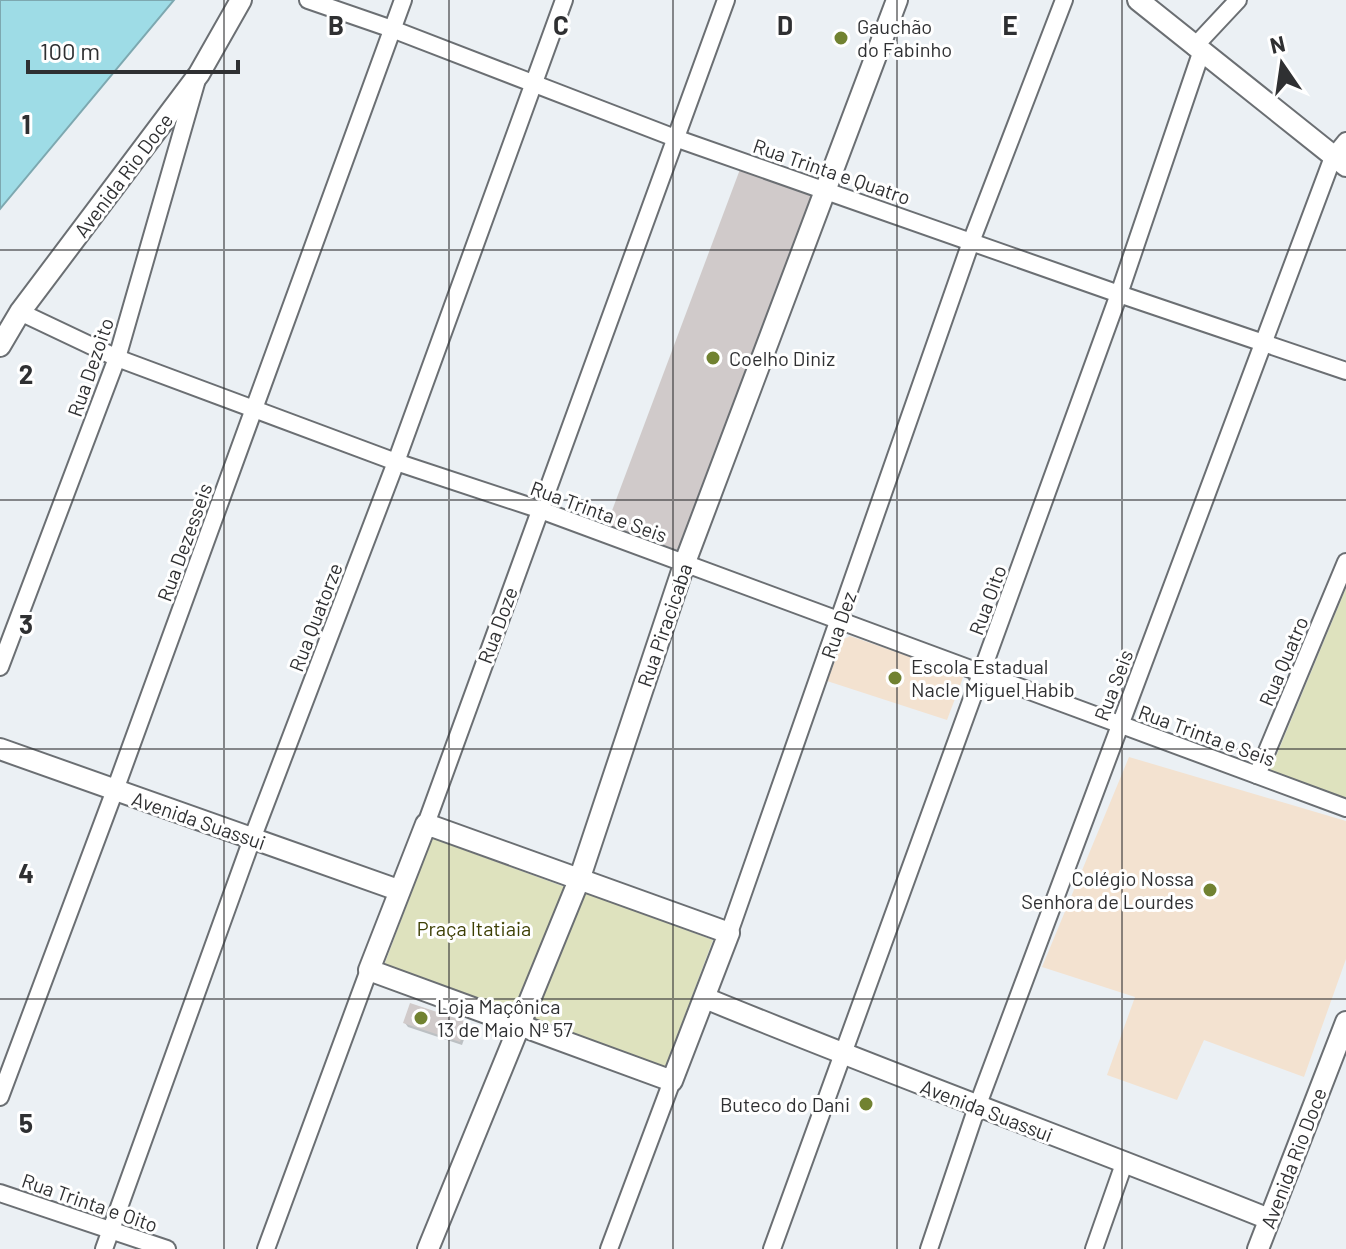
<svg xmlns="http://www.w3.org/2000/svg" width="1346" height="1249" font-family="Barlow,sans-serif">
  <rect width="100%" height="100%" fill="#ebf0f4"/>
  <!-- education -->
  <g fill="#f3e2d0">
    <path d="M 850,636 L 964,675 L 947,720 L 827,681 L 844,639 Z"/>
    <path d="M 1129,757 L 1346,821 L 1346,959 L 1304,1077 L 1204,1040 L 1177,1100 L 1107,1075 L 1135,997 L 1042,967 Z"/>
  </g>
  <!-- green -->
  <g fill="#dee2be">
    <path d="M 1346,588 L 1346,800 L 1269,773 Z"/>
    <path d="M 432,838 L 565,887 L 515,1018 L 383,968 Z"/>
    <path d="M 581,891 L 713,940 L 664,1071 L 532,1021 Z"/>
  </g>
  <!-- water -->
  <path fill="#9edce6" stroke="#7da8b0" stroke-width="2" d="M 0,0 L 174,0 L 0,209 Z"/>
  <!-- shadow -->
  <g fill="#0003">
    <path d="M 822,203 L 689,560 L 614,533 L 609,523 Z"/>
    <path d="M 405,1023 L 466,1024 L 468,1028 L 462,1045 L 408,1027 Z"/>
  </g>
  <!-- building -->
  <g fill="#d0caca">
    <path d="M 742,164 L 818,192 L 684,552 L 607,524 Z"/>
    <path d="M 410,1003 L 467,1022 L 460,1042 L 403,1023 Z"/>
  </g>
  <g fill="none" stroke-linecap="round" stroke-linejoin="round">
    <!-- minor casing -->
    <g stroke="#6b6f73" stroke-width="20">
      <g id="minor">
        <path d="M 308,0 L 392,29 L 675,138 L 1119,294 L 1346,371"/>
        <path d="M 1194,47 L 1238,0"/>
        <path d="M 20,312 L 117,358 L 396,462 L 538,509 L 1346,808"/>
        <path d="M 0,667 L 117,358 L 196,83"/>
        <path d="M 1257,775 L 1346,562"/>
        <path d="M 426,824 L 726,0"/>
        <path d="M 729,933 L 971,242 L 1064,0"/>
        <path d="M 0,1097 L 115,790 L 403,0"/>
        <path d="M 0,1193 L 167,1249"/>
        <path d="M 104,1249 L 252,839 L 396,462 L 564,0"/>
        <path d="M 266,1249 L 369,970"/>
        <path d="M 609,1249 L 672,1081"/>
        <path d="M 772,1249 L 1119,294 L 1201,53"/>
        <path d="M 929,1249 L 977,1107 L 1333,157 L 1346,141"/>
        <path d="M 1094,1249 L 1125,1161"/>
      </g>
    </g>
    <!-- tertiary casing -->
    <g stroke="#6b6f73" stroke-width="24">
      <g id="tertiary">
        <path d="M 1138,0 L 1346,166"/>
        <path d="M 0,346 L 20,312 L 199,74 L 241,0"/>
        <path d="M 0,749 L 398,890"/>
        <path d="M 426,824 L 729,933 L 672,1081 L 369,970 Z"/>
        <path d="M 705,998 C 892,1075 1082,1144 1269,1219"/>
        <path d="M 428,1249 L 579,880 L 684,565 L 897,0"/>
        <path d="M 1258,1249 L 1346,1022"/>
      </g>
    </g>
    <!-- minor -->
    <use href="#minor" stroke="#fff" stroke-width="16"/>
    <!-- tertiary -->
    <use href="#tertiary" stroke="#fff" stroke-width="20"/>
  </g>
  <!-- grid -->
  <path fill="none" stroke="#2f3032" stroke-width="2" stroke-opacity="0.55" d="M 224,0 L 224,1249M 449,0 L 449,1249M 673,0 L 673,1249M 897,0 L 897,1249M 1122,0 L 1122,1249M 0,250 L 1346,250M 0,500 L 1346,500M 0,749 L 1346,749M 0,999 L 1346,999"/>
  <!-- markers -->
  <g fill="#718231" stroke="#fff" stroke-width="3">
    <circle cx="841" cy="38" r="8"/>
    <circle cx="713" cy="358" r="8"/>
    <circle cx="895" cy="678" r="8"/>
    <circle cx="1210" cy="890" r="8"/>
    <circle cx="421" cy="1018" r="8"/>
    <circle cx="866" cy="1104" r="8"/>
  </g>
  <g text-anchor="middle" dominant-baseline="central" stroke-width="6" stroke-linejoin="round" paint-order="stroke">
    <!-- poi labels -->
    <g font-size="20" fill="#2f3032" stroke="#fff" text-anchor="start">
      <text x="857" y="26">Gauchão<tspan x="857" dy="23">do Fabinho</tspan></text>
      <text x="729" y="358">Coelho Diniz</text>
      <text x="911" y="666">Escola Estadual<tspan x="911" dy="23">Nacle Miguel Habib</tspan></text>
      <text x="1194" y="878" text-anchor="end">Colégio Nossa<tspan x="1194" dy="23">Senhora de Lourdes</tspan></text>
      <text x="437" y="1006">Loja Maçônica<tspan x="437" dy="23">13 de Maio Nº 57</tspan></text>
      <text x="850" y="1104" text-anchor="end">Buteco do Dani</text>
    </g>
    <!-- street labels -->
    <g font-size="20" fill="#2f3032" stroke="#fff">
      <text transform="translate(832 171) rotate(19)">Rua Trinta e Quatro</text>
      <text transform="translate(123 175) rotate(-53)">Avenida Rio Doce</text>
      <text transform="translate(90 367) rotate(-71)">Rua Dezoito</text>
      <text transform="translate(599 511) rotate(20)">Rua Trinta e Seis</text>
      <text transform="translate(184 542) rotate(-70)">Rua Dezesseis</text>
      <text transform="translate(987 600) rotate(-70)">Rua Oito</text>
      <text transform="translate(315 617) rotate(-69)">Rua Quatorze</text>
      <text transform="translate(497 625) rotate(-70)">Rua Doze</text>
      <text transform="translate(664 625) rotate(-71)">Rua Piracicaba</text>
      <text transform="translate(838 625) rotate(-71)">Rua Dez</text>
      <text transform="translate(1283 661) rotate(-67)">Rua Quatro</text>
      <text transform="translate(1113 685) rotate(-69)">Rua Seis</text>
      <text transform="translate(1207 735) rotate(20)">Rua Trinta e Seis</text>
      <text transform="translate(199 820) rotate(19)">Avenida Suassui</text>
      <text transform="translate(987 1110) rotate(21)">Avenida Suassui</text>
      <text transform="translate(1293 1158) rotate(-69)">Avenida Rio Doce</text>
      <text transform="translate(90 1202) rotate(19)">Rua Trinta e Oito</text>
    </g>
    <!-- park labels -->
    <g font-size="20" fill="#3d3f04" stroke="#fff">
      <text x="474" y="928">Praça Itatiaia</text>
    </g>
  </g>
  <g font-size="26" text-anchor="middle" font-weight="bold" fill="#2f3032" stroke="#fff" stroke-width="6" stroke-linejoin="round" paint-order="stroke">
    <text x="336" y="35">B</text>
    <text x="561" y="35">C</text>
    <text x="785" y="35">D</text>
    <text x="1010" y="35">E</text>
    <text x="26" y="134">1</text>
    <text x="26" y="384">2</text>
    <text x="26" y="634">3</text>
    <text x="26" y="883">4</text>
    <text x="26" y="1133">5</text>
  </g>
  <!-- north arrow -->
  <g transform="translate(1282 64) rotate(347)" stroke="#ffffff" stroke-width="6" paint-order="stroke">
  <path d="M0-6L14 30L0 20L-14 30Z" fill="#2f3032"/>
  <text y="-12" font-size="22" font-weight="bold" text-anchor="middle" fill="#2f3032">N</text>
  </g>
  <!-- scale -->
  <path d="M28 60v12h210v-12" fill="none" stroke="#2f3032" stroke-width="4"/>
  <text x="40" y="60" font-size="24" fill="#2f3032" stroke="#ffffff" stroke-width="6" paint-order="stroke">100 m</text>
</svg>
